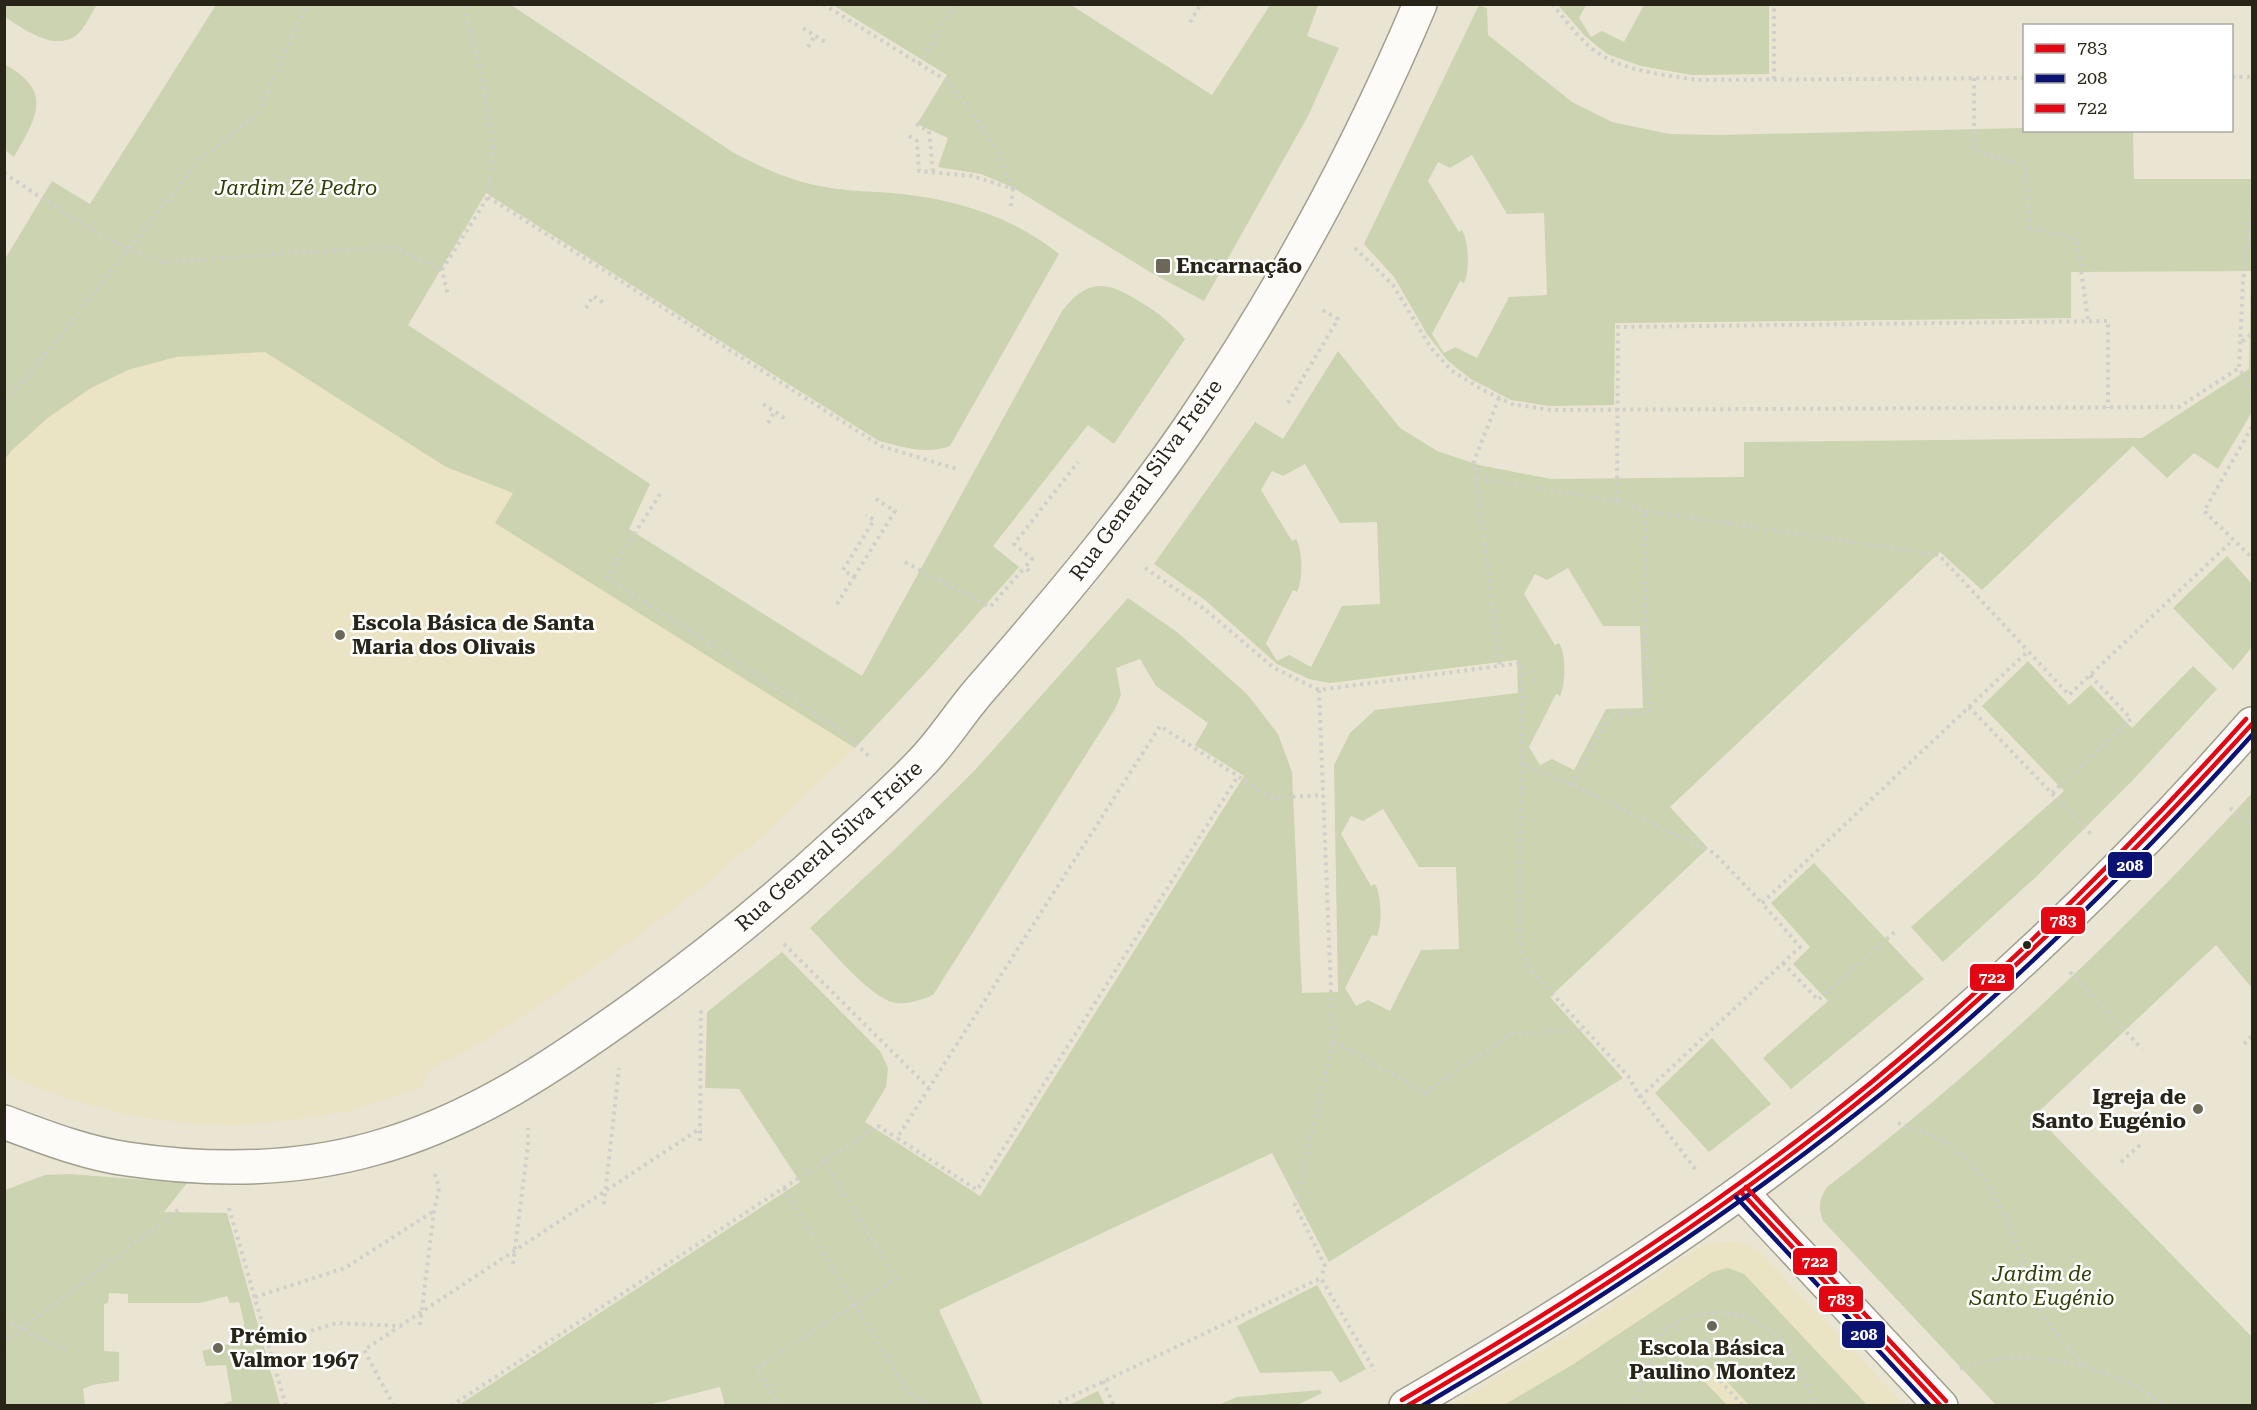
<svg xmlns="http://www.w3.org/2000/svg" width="2257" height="1410" font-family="'Roboto Serif',serif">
  <rect width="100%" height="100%" fill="#e9e5d2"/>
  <!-- built -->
  <g fill="#eae4c4">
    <path d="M 265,352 L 446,467 L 513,493 L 496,523 L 855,748 L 765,834 L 699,890 L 629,943 L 535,1008 L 486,1040 L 429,1071 L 423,1087 L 345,1112 L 292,1120 L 239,1125 L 186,1123 L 132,1116 L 80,1102 L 30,1085 L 5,1073 L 4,460 L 11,451 L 49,417 L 91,388 L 128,370 L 176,357 Z"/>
    <path d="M 1716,1242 L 1732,1242 L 1747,1245 L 1761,1253 L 1904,1405 L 1450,1406 L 1584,1325 L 1701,1247 Z"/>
  </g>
  <!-- green -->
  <g fill="#ccd3b0" fill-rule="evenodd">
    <path d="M 5,4 L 97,4 L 97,5 C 91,13 86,26 79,33 C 56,54 24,29 5,17 Z"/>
    <path d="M 216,5 L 511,5 L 734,153 C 761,167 790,181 820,186 C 847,192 875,191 902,194 C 958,200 1015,218 1059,254 L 950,446 C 928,455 902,447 879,441 L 486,193 L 408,325 L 650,484 L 629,529 L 862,676 L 1062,311 C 1088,277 1108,281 1142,303 C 1159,313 1172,324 1185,339 L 1114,444 L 1088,425 L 993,546 L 1019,567 L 927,671 L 855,748 L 495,523 L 513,493 L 446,467 L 265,352 L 176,357 L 128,370 L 91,388 L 49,417 L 11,451 L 5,460 L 5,259 L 52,181 L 90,204 Z"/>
    <path d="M 833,5 L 1071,5 L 1212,95 L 1270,5 L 1318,5 L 1307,36 L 1339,48 L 1308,116 L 1204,301 L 1150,272 L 1012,187 L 981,174 L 938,167 L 948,138 L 917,124 L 947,75 Z"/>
    <path d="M 1479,5 L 1487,8 L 1488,35 L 1572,102 L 1612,122 L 1669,134 L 1720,135 L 2024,128 L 2024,130 L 2133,131 L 2134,179 L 2252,179 L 2252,412 L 2218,469 L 2194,453 L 2167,478 L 2133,446 L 1982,590 L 1940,552 L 1670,807 L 1708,848 L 1550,997 L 1623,1078 L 1329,1262 L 1272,1153 L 939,1310 L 983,1405 L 725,1405 L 720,1387 L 648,1405 L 459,1405 L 800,1182 L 739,1089 L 705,1088 L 707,1012 L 782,952 L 880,1051 L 888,1068 L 886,1087 L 865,1122 L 980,1196 L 1244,776 L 1195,745 L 1208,723 L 1156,686 L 1140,659 L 1116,668 L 1121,695 L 1115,709 L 933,995 C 921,1000 910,1004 897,1003 C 872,1001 829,947 810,928 L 893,851 L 975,770 L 1128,598 L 1177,632 L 1247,694 L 1278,734 L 1292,772 L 1302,993 L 1338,992 L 1334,765 L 1350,733 L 1375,710 L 1518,693 L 1517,660 L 1330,683 L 1309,679 L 1277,664 L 1205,600 L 1154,564 L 1255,422 L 1283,439 L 1338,351 L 1400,428 L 1437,451 L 1479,465 L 1551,479 L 1744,477 L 1744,442 L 2142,438 L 2249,369 L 2251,271 L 2071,272 L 2071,318 L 1615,323 L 1614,405 L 1549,406 L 1511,400 L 1471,379 L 1448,361 L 1427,334 L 1394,277 L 1364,244 ZM 1472,155 L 1507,214 L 1544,213 L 1547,295 L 1509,297 L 1477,358 L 1455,347 L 1444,353 L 1432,334 L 1460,281 L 1464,283 C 1470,271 1469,242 1462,230 L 1459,232 L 1428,181 L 1438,162 L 1450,168 ZM 1305,464 L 1340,523 L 1377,522 L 1380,604 L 1342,606 L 1311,667 L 1289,655 L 1277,661 L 1266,643 L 1293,590 L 1297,592 C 1303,579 1303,551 1296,539 L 1292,541 L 1261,490 L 1272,471 L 1283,476 ZM 1568,568 L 1603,626 L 1640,626 L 1643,708 L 1606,709 L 1574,770 L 1552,759 L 1540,765 L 1529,747 L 1556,694 L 1560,696 C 1566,683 1566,654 1559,643 L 1555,645 L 1524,594 L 1535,574 L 1547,580 ZM 1383,809 L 1419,867 L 1456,867 L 1459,949 L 1421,950 L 1390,1011 L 1368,1000 L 1356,1006 L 1345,988 L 1372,935 L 1377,936 C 1382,924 1382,896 1375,884 L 1371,886 L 1341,834 L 1351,816 L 1363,821 Z"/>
    <path d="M 1558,5 L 1586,5 L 1579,18 L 1591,37 L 1602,31 L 1624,42 L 1644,5 L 1769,5 L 1769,74 L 1692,75 L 1641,66 L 1607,54 L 1585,36 Z"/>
    <path d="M 4,64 C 54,91 37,117 14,157 L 5,150 Z"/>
    <path d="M 2227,556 L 2252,584 L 2252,647 L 2233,670 L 2173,608 Z"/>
    <path d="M 2028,661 L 2069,705 L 2091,685 L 2132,728 L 2193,666 L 2217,689 L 2131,782 L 2039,874 L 1943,962 L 1911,927 L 2064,791 L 1982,706 Z"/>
    <path d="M 2252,793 L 2252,988 L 2216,945 L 2035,1115 L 2252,1337 L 2252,1405 L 1996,1405 L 1823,1221 C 1818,1208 1819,1199 1827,1187 C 1981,1069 2121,935 2252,793 Z"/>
    <path d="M 1814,863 L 1924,979 L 1791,1089 L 1763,1058 L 1828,1001 L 1793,964 L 1810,947 L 1771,903 Z"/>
    <path d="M 1712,1038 L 1771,1104 L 1709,1152 L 1655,1093 Z"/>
    <path d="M 69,1174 L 187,1183 L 164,1212 L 227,1213 L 280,1405 L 223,1405 L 223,1404 L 232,1401 L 226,1365 L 206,1366 L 202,1351 L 244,1340 L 244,1322 L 239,1302 L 230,1303 L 227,1296 L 200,1303 L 128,1303 L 128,1294 L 109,1293 L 108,1303 L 104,1304 L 104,1351 L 119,1352 L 119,1381 L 92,1385 L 83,1389 L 85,1405 L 5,1405 L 5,1190 L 45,1175 Z"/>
    <path d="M 1728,1268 L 1744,1274 L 1867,1405 L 1749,1405 L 1715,1369 L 1703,1380 L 1727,1405 L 1504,1405 L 1572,1365 L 1712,1272 Z"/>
    <path d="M 1317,1285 L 1366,1369 L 1340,1383 L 1332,1371 L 1260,1373 L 1237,1326 Z"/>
    <path d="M 1320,1390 L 1322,1393 L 1297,1405 L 1219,1405 L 1237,1397 Z"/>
    <path d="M 1098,1391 L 1105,1405 L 1069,1405 Z"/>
  </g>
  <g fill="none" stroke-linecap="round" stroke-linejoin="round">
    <!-- tertiary casing -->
    <g stroke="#a29f90" stroke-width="36">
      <g id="tertiary">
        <path d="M 4,1122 C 44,1137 85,1153 127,1159 C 208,1171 293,1171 372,1149 C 472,1122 557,1064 640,1004 C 709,954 775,900 838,842 C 867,815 897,789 924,760 C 944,739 960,713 979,691 C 1053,606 1125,521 1189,428 C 1280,295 1357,153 1420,4"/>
        <path d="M 1741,1192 L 1941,1406"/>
        <path d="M 1406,1406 C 1520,1340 1632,1271 1739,1193 C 1927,1058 2099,898 2252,724"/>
      </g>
    </g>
    <!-- path -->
    <g stroke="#d0cfca" stroke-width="4" stroke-dasharray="3 4.5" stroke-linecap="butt">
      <path d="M 823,4 L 947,81 L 966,105 L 995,147 L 1013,189"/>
      <path d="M 1552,4 C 1564,18 1576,35 1590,47 C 1618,71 1661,74 1697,80 L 2024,78"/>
      <path d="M 4,10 L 8,4"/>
      <path d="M 1190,22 L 1201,4"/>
      <path d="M 803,28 L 827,43"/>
      <path d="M 808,47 L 815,36"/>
      <path d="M 919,64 L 955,4"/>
      <path d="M 2232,77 L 2252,77"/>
      <path d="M 1974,78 L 1974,151 L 2025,165 L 2030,228 L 2077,239 L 2088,321"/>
      <path d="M 1774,79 L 1774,4"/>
      <path d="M 916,124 L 929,131 L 933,171"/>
      <path d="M 909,136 L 917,141 L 919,171 L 972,176 L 1013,189 L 1011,207"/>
      <path d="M 4,173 L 72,218 L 128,249 L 162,262 L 393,247 L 442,270 L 448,296"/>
      <path d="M 488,197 L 881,446 L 957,469"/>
      <path d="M 2252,207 L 2243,282 L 2239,368 L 2252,390"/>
      <path d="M 1355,248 L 1393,285 L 1431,348 L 1451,370 L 1481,389 L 1512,404 L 1551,410 L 2179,407 L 2239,368"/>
      <path d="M 442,270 L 488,197 L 493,144 L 478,58 L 463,4"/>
      <path d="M 586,308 L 593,296 L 605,304"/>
      <path d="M 2242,341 L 2252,334"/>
      <path d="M 4,398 L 25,379 L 74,319 L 128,249 L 202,158 L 258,113 L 307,4"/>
      <path d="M 1499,398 L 1474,461 L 1500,666"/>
      <path d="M 1288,403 L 1338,319 L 1319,308"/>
      <path d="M 763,404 L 786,419"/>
      <path d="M 768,423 L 775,411"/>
      <path d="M 2252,427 L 2204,511 L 2252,558"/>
      <path d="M 1477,478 L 1617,501 L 1645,511 L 1939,555 L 2028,651"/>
      <path d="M 660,494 L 607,577 L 841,730 L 871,758"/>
      <path d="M 1617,501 L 1618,327 L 2108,321 L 2108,408"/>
      <path d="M 905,562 L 990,607 L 1025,567"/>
      <path d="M 1145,568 L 1203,608 L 1274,668 L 1319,690 L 1521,663 L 1522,681 L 1519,925 L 1521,950 L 1533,973 L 1628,1076 L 1640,1097 L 1696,1170"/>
      <path d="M 1029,571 L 1025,567 L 1032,559 L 1014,544 L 1078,462"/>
      <path d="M 854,577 L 895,511 L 876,499"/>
      <path d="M 837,604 L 854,577 L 843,570 L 874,520 L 866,515"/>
      <path d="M 1319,690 L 1333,1041 L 1295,1205 L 1325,1266 L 1321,1278"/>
      <path d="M 1969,707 L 2091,834"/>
      <path d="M 1520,763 L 1572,785 L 1714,853 L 1762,903"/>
      <path d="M 1572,785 L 1610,715 L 1649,713 L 1645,619 L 1645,511"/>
      <path d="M 2052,793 L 2131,719 L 2090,675"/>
      <path d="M 2230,808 L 2252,826"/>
      <path d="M 784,944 L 929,1088 L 1160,726 L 1272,798 L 1323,795"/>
      <path d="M 1783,963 L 1818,1000 L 1897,930"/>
      <path d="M 2070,972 L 2142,1049"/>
      <path d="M 1333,1041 L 1425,1093 L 1511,1034 L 1585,1030"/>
      <path d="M 2244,1044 L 2252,1036"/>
      <path d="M 929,1088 L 897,1138 L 977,1190 L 1238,776"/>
      <path d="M 1640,1097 L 1800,947 L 1762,903 L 2028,651 L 2069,695 L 2233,540"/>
      <path d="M 1898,1123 C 1913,1129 1930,1134 1945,1142 C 1983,1163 2008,1219 2022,1259 C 2027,1273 2030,1289 2036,1303 C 2048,1328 2069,1348 2088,1367"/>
      <path d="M 700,1141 L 701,1010"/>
      <path d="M 2121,1162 L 2141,1144"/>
      <path d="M 784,1188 L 905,1387 L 918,1399 L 932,1406"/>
      <path d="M 604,1204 L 619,1068"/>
      <path d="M 229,1208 L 286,1406"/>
      <path d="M 513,1264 L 528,1145 L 528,1128"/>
      <path d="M 255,1297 L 345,1268 L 434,1211"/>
      <path d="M 4,1319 L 68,1352"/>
      <path d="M 420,1325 L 434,1211 L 439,1188 L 434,1171"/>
      <path d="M 268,1344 L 336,1323 L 400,1326 L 701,1128"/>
      <path d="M 4,1345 L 22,1328 L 182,1207"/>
      <path d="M 1960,1369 C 2020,1343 2115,1365 2165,1406"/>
      <path d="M 1715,1375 L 1743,1406"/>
      <path d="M 1103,1381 L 1114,1406"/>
      <path d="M 394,1406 L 364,1350 L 399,1327"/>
      <path d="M 451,1406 L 878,1126 L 897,1138"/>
      <path d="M 780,1406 L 756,1369 L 896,1278 L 824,1162"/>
      <path d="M 1052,1406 L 1321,1278 L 1375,1371"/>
      <path d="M 1631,1406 C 1636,1396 1640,1386 1644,1376 C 1649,1363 1650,1348 1658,1337 C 1669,1322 1684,1317 1702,1314 C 1767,1305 1797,1350 1815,1406"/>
    </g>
    <!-- tertiary -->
    <use href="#tertiary" stroke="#fcfbf8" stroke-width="33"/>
    <!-- bus-1 casing -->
    <g stroke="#fff" stroke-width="9">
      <g id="bus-1">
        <path d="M 1741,1192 L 1941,1406"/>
        <path d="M 1407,1406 C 1571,1310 1731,1207 1878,1086 C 2013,975 2135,853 2252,724"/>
      </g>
    </g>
    <!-- bus-2 casing -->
    <g stroke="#fff" stroke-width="9">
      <g id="bus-2">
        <path d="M 1736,1197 L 1930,1406"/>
        <path d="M 1422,1406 C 1582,1312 1736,1211 1881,1094 C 2015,985 2137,863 2252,735"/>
      </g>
    </g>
    <!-- bus-3 casing -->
    <g stroke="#fff" stroke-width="9">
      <g id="bus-3">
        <path d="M 1746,1187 L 1946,1401"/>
        <path d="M 1402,1400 C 1566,1304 1726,1201 1873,1081 C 2008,970 2130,848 2246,719"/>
      </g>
    </g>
    <!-- bus-1 -->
    <use href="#bus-1" stroke="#e30613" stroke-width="4.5"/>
    <!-- bus-2 -->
    <use href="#bus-2" stroke="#0a1274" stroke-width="4.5"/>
    <!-- bus-3 -->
    <use href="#bus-3" stroke="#e30613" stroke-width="4.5"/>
  </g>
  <!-- markers -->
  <g fill="#6c6859" stroke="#fff" stroke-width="2">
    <rect x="1155" y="258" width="16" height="16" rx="3"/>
    <circle cx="340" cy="635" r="6"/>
    <circle cx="2198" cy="1109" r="6"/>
    <circle cx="1712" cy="1326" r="6"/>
    <circle cx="218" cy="1348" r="6"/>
  </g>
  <circle fill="#282518" stroke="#fff" stroke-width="2" cx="2027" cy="945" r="5"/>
  <g text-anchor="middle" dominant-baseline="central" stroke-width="5" stroke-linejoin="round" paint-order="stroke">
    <!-- park labels -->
    <g font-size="21" font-style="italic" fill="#313f04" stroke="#fff">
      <text x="296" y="188">Jardim Zé Pedro</text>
      <text x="2042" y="1274">Jardim de<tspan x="2042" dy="24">Santo Eugénio</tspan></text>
    </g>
    <!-- poi labels -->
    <g font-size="21" font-weight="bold" fill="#282518" stroke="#fff" text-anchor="start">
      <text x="1176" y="266">Encarnação</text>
      <text x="352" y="623">Escola Básica de Santa<tspan x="352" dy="24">Maria dos Olivais</tspan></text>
      <text x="2186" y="1097" text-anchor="end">Igreja de<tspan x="2186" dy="24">Santo Eugénio</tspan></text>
      <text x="230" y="1336">Prémio<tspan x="230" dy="24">Valmor 1967</tspan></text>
      <text x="1712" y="1348" text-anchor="middle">Escola Básica<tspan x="1712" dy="24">Paulino Montez</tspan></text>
    </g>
    <!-- street labels -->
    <g font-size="21" fill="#282518" stroke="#fff">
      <text transform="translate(1146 480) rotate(-54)">Rua General Silva Freire</text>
      <text transform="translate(829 846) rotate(-42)">Rua General Silva Freire</text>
    </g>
  </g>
  <g stroke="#fff" stroke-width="2">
    <rect x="2107" y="851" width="46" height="28" rx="6" fill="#0a1274"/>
    <rect x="2040" y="906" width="46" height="29" rx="6" fill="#e30613"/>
    <rect x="1969" y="963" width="46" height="29" rx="6" fill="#e30613"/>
    <rect x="1792" y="1247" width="46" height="29" rx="6" fill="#e30613"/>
    <rect x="1818" y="1285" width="46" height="28" rx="6" fill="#e30613"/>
    <rect x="1841" y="1320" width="45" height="29" rx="6" fill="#0a1274"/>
  </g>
  <g font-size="16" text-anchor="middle" font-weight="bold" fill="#fff">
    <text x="2130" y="871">208</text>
    <text x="2063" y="926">783</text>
    <text x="1992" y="983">722</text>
    <text x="1815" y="1267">722</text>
    <text x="1841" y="1305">783</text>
    <text x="1864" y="1340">208</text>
  </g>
  <!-- border -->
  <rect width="2257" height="1410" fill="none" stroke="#282518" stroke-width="12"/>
  <!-- legend -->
  <rect x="2023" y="24" width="210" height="108" fill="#ffffff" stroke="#a9a8a3" stroke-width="1.5"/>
  <rect x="2035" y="44" width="30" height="9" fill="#e30613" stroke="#a9a8a3" stroke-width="1.5"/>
  <text x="2077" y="54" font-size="18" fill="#282518">783</text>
  <rect x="2035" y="74" width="30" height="9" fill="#0a1274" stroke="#a9a8a3" stroke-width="1.5"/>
  <text x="2077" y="84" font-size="18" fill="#282518">208</text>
  <rect x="2035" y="104" width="30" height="9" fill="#e30613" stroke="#a9a8a3" stroke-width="1.5"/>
  <text x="2077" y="114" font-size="18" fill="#282518">722</text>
</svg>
